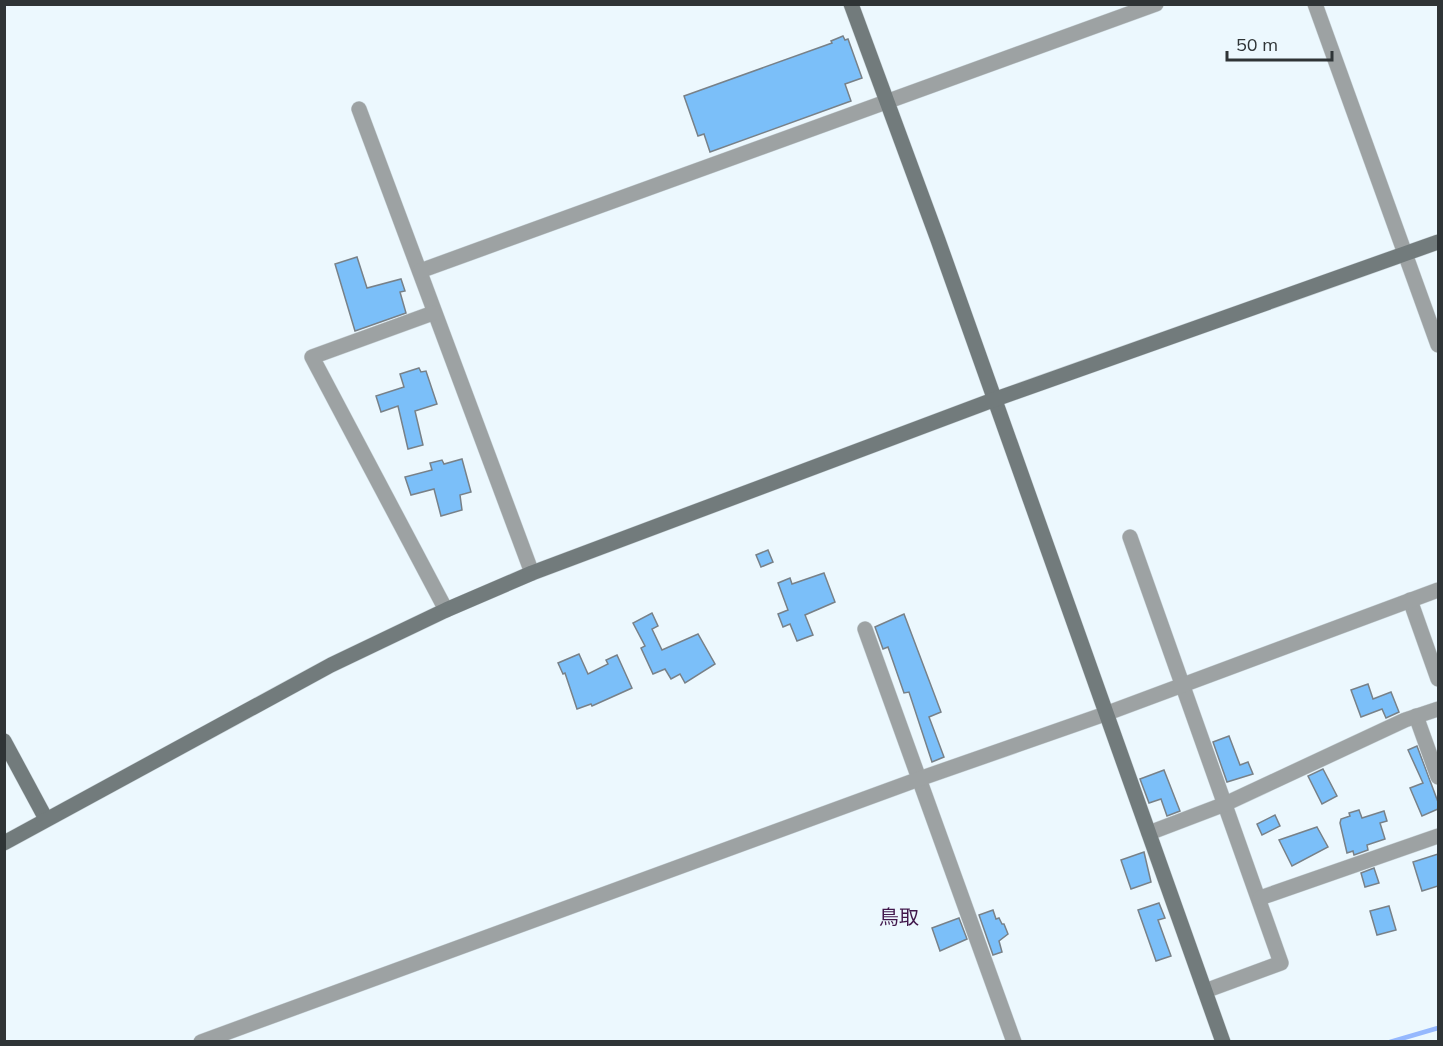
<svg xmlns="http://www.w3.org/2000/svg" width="1443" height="1046" font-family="Mulish,'Noto Sans JP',sans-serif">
  <rect width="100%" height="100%" fill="#ecf8fe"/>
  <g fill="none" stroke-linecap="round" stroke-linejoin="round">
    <!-- stream -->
    <path stroke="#95b8fe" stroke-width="4.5" d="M 1390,1042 L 1438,1028"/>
  </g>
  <!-- building -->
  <g fill="#7bbff9" stroke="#788188" stroke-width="1.5">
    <path d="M 843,36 L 845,40 L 848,39 L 862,78 L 845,84 L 851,101 L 710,152 L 704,134 L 698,136 L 684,96 L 832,43 L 831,41 Z"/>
    <path d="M 357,257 L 367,288 L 401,279 L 405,291 L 400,292 L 406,313 L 355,331 L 335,264 Z"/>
    <path d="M 419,368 L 421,372 L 426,371 L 437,404 L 415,411 L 423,445 L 408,449 L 398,406 L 381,412 L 376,396 L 404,387 L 400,374 Z"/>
    <path d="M 462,459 L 471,492 L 460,495 L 462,510 L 441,516 L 434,489 L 411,495 L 405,477 L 432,470 L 430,463 L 442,460 L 444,464 Z"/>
    <path d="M 768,550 L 773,562 L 761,567 L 756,555 Z"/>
    <path d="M 824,573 L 835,602 L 805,615 L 813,635 L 797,641 L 790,624 L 783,627 L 778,614 L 788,610 L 778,583 L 790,578 L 792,584 Z"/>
    <path d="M 652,613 L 658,626 L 652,629 L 662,650 L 698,634 L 715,664 L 685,683 L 680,674 L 671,679 L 665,669 L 653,674 L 641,648 L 645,646 L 633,623 Z"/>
    <path d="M 904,614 L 941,712 L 929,717 L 944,757 L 932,762 L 909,692 L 904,693 L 888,647 L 883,649 L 875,627 Z"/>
    <path d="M 579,654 L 588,674 L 608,664 L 606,660 L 617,655 L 632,688 L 592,706 L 591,704 L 577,709 L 565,673 L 563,674 L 558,663 Z"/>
    <path d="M 1368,684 L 1373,699 L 1391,692 L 1399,712 L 1386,718 L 1382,709 L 1361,717 L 1351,690 Z"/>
    <path d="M 1229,736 L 1240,765 L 1248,762 L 1253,774 L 1227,782 L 1213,742 Z"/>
    <path d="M 1417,746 L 1438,802 L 1438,809 L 1422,816 L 1410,788 L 1423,783 L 1408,750 Z"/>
    <path d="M 1323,769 L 1337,796 L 1322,804 L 1308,776 Z"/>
    <path d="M 1164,770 L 1180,811 L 1167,816 L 1161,799 L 1149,803 L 1140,779 Z"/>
    <path d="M 1359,810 L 1362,818 L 1384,811 L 1387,821 L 1380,823 L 1385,839 L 1367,845 L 1368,850 L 1354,855 L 1353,851 L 1347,853 L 1340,823 L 1341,819 L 1350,816 L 1349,813 Z"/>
    <path d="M 1275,815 L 1280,826 L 1262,835 L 1257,824 Z"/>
    <path d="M 1317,827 L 1328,847 L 1292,866 L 1279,840 Z"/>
    <path d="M 1144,852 L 1151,882 L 1131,889 L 1121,860 Z"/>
    <path d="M 1438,854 L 1438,886 L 1422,891 L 1413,862 Z"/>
    <path d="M 1374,868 L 1379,883 L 1365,887 L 1361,873 Z"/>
    <path d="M 1159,903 L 1165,918 L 1158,920 L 1171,956 L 1156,961 L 1138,910 Z"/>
    <path d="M 1389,906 L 1396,930 L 1377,935 L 1370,911 Z"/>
    <path d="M 993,910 L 996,919 L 999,918 L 1002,924 L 1004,924 L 1008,934 L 999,941 L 1002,952 L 993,955 L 979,915 Z"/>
    <path d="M 959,918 L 967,939 L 940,951 L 932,928 Z"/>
  </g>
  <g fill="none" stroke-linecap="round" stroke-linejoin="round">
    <!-- street casing -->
    <g stroke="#cad5da" stroke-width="16">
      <g id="street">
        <path d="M 1315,4 L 1438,345"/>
        <path d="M 359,109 L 532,573"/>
        <path d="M 420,271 L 1156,4"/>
        <path d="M 433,313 L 312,357 L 446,610"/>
        <path d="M 1130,537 L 1281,963 L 1205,991"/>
        <path d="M 1410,600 L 1438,679"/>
        <path d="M 865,629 L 1014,1042"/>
        <path d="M 1416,716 L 1438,777"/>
        <path d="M 1149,833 L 1225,804 L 1405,720 L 1438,709"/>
        <path d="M 1260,898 L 1438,836"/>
        <path d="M 201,1042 L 919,779 L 1105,714 L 1438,590"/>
      </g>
    </g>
    <!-- secondary casing -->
    <g stroke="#cad5da" stroke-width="16">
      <g id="secondary">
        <path d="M 851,4 L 938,240 L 1223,1042"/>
        <path d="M 4,741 L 46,819"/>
        <path d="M 4,843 L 331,665 L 446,610 L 532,573 L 993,400 L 1438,242"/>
      </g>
    </g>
    <!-- street -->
    <use href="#street" stroke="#9da2a3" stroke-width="15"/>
    <!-- secondary -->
    <use href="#secondary" stroke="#727b7c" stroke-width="15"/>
  </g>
  <g text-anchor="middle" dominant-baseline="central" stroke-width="4.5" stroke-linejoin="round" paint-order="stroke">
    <!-- neighbourhood labels -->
    <g font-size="20" fill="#41174b" stroke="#ecf8fe">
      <text x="899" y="916">鳥取</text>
    </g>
  </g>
  <!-- border -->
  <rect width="1443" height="1046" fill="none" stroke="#2f3436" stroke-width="12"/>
  <!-- scale -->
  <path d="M1227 51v9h105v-9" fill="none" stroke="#2f3436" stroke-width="3"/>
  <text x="1236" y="51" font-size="18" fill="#2f3436" stroke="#ecf8fe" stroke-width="4.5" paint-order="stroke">50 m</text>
</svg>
